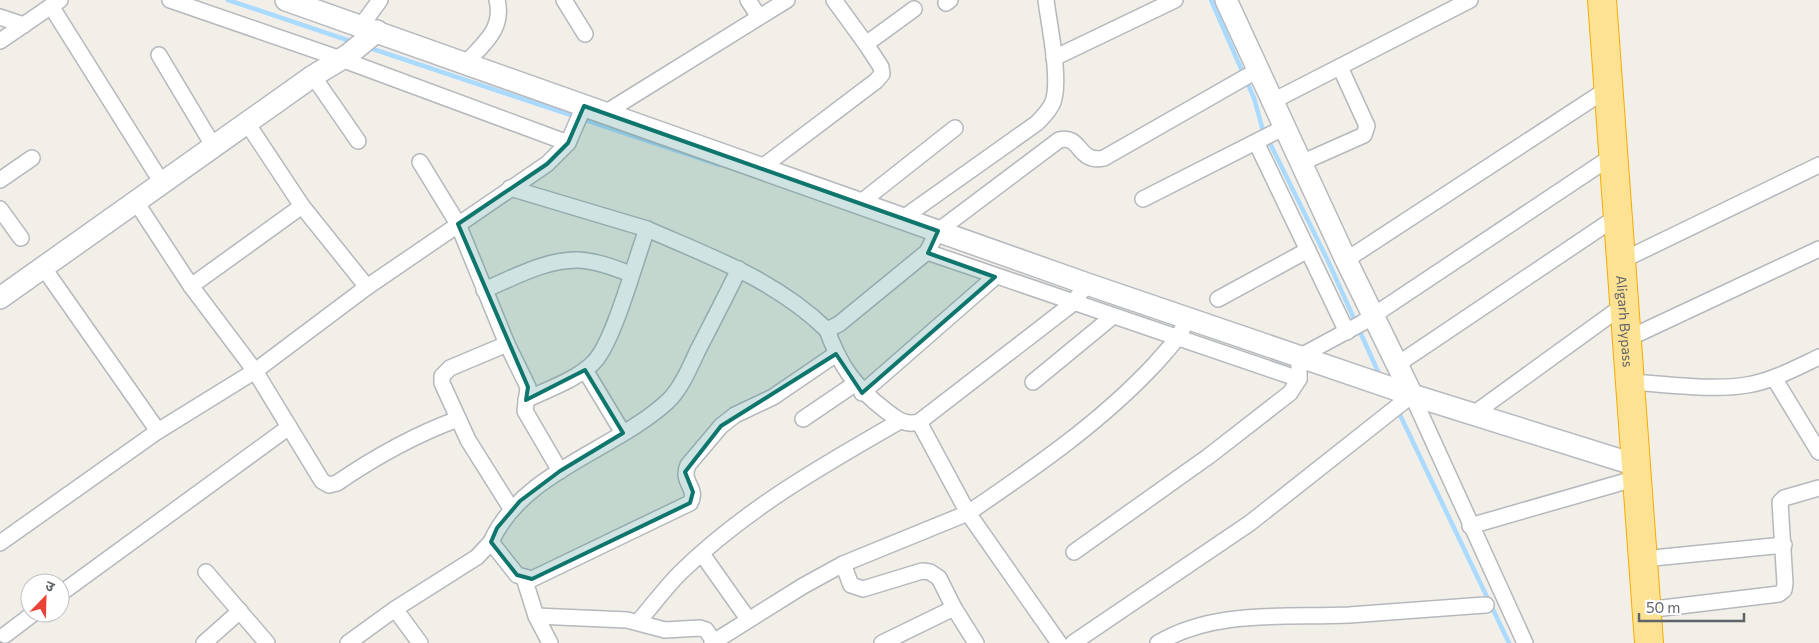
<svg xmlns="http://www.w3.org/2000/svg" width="1819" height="643" font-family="Commissioner,'Noto Sans Devanagari',sans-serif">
  <rect width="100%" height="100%" fill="#f1efe8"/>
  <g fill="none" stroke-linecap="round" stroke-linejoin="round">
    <!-- stream -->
    <g stroke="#aadaff" stroke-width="4.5">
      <path d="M 228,0 L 353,42"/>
      <path d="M 1211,0 L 1254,98 L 1262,127 L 1328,261 L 1380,376"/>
      <path d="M 367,47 L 720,165"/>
      <path d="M 1390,394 L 1509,643"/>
    </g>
    <!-- street casing -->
    <g stroke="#b5b8bc" stroke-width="18">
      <g id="street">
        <path d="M 170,0 L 341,59 L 568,143"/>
        <path d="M 564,0 L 585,34"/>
        <path d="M 748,0 L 759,17"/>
        <path d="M 834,0 L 866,44 L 914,9"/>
        <path d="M 946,3 L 950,0"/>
        <path d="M 51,6 L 162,183"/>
        <path d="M 0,17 L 24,25"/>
        <path d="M 361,26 L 380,0"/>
        <path d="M 0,41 L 60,0"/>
        <path d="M 159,55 L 214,147"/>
        <path d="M 1054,58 L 1175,0"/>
        <path d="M 466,63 C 484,43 504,29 497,0"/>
        <path d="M 313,76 L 358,141"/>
        <path d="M 1273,101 L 1470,0"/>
        <path d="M 605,113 L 787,0"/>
        <path d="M 247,123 L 302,206 L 367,287"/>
        <path d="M 1256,142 L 1347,332"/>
        <path d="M 420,162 L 458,224 L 507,344 L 528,387 L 525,411 L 560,471"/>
        <path d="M 1301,163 L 1364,135 L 1367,126 L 1340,67"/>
        <path d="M 761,168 L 876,81 L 882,74 L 881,67 L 866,44"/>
        <path d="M 0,180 L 32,158"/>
        <path d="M 510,188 L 647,229"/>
        <path d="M 1143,199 L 1285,127"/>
        <path d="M 136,202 L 191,286 L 255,371 L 322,481 L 329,485 L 337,483 C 375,457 414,435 458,419"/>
        <path d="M 860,203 L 955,128"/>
        <path d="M 0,209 L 21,238"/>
        <path d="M 903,218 L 1037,123 C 1043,117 1050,110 1053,102 C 1061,79 1049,25 1046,0"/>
        <path d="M 927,252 L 1299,379"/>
        <path d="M 1346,260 L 1609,88"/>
        <path d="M 1621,261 L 1819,165"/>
        <path d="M 43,267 L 158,431"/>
        <path d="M 191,286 L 302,206"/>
        <path d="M 484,290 C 513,278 546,259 579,260 C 597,261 614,268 631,274"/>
        <path d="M 1218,299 L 1308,250"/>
        <path d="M 827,330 C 840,366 855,387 885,410 C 897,419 905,426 919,422 L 1072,304 L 1087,284"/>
        <path d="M 1627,339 L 1819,249"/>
        <path d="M 507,344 L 450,368 L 442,376 L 442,383 L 468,440 L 512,510"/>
        <path d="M 1398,364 L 1618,216"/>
        <path d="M 585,370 L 623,433"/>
        <path d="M 1774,378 L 1819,452"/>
        <path d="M 1033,382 L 1112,317"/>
        <path d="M 1630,382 C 1664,384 1713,391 1747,385 C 1772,381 1796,368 1819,357"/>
        <path d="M 862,393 L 995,277"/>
        <path d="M 526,400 C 548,389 576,380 593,363 C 613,345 636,258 647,229 C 711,257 776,280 827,330 L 839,324 L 927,252 L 938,231 L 1059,140 C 1082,134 1077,164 1104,158 L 1258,70"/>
        <path d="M 1472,415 L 1624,305"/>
        <path d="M 803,419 L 856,383"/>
        <path d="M 1470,526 L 1637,478"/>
        <path d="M 491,542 C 522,472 613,451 667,402 C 681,389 690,367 698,350 C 712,323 726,296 739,269"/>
        <path d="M 0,543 L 158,431 L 255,371 L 367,287 L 547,164 L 568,143 L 584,106"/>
        <path d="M 1074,552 L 1209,456 L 1290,393 L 1299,379 L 1299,357 L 1362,323 L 1614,155"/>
        <path d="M 702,554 L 748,619"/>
        <path d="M 1643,559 L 1784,545"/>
        <path d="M 843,564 L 851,585 L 863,589 L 922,571 L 930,572 L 939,578 L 954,608 L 976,643"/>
        <path d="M 206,572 L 267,643"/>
        <path d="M 524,578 L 536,616 L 550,643"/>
        <path d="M 60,594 L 289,427"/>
        <path d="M 395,609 L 477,557 L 491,542 L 517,575 L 532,579 L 690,503 C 699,488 680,483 688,465 L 721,426 L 735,415 L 773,397 L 836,354"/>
        <path d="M 1646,610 L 1779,594 L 1784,590 L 1785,583 L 1780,502 L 1784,498 L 1819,488"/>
        <path d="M 536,616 L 627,620 L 665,630 L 700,628 L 706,630 L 715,643"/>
        <path d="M 638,622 C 652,606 665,588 680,573 C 744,510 823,465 900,421"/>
        <path d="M 5,635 L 34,613"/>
        <path d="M 204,643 L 240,611"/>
        <path d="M 348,643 L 395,609 L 420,643"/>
        <path d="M 712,643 L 803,586 L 843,564 L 968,513 L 919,422"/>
        <path d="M 882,643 L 954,608"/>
        <path d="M 1059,643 L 968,513 C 1034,468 1100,423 1155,364 C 1168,349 1181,337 1187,318"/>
        <path d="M 1073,643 L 1250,523 L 1412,395 L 1525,643"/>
        <path d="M 1158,643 C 1215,609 1285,618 1349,615 C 1394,612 1440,608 1486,605"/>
      </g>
    </g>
    <!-- secondary casing -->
    <g stroke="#b6babf" stroke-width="24">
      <g id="secondary">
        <path d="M 286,0 L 1087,284 L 1412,395"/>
        <path d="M 1226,0 L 1346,260 L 1412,395 L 1636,465"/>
        <path d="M 0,298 L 313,76 L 348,55 L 377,31"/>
      </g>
    </g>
    <!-- highway casing -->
    <g stroke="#f9ab00" stroke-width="30">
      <g id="highway">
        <path id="s1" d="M 1602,0 L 1649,643"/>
      </g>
    </g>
    <!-- street -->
    <use href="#street" stroke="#fff" stroke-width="15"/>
    <!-- secondary -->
    <use href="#secondary" stroke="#fff" stroke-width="21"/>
    <!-- highway -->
    <use href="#highway" stroke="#fde293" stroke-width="28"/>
  </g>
  <!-- marked area -->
  <path fill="#0f766e" fill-opacity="0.2" stroke="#0f766e" stroke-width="4" stroke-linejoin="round" d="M 584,106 L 938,231 L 928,253 L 995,277 L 862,393 L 836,354 L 721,426 L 685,472 L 693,492 L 690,503 L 532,579 L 517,575 L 491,542 L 497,528 L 520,501 L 560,471 L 623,433 L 585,370 L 526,400 L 528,387 L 458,224 L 547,164 L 568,143 Z"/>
  <g text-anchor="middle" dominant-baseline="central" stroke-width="5" stroke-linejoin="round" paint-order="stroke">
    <!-- street labels -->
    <g font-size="14" fill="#5f6368" stroke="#fff">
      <text stroke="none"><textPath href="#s1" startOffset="322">Aligarh Bypass</textPath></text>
    </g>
  </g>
  <!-- north arrow -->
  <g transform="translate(45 598) rotate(23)"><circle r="24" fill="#ffffff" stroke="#bfc1c3"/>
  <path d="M0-4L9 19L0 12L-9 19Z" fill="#ea4335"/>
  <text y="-8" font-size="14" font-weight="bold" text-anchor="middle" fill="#5f6368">उ</text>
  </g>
  <!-- scale -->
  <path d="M1639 613v8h105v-8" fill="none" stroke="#5f6368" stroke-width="2.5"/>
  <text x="1646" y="613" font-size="15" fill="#5f6368" stroke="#ffffff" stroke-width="4" paint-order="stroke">50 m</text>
</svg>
